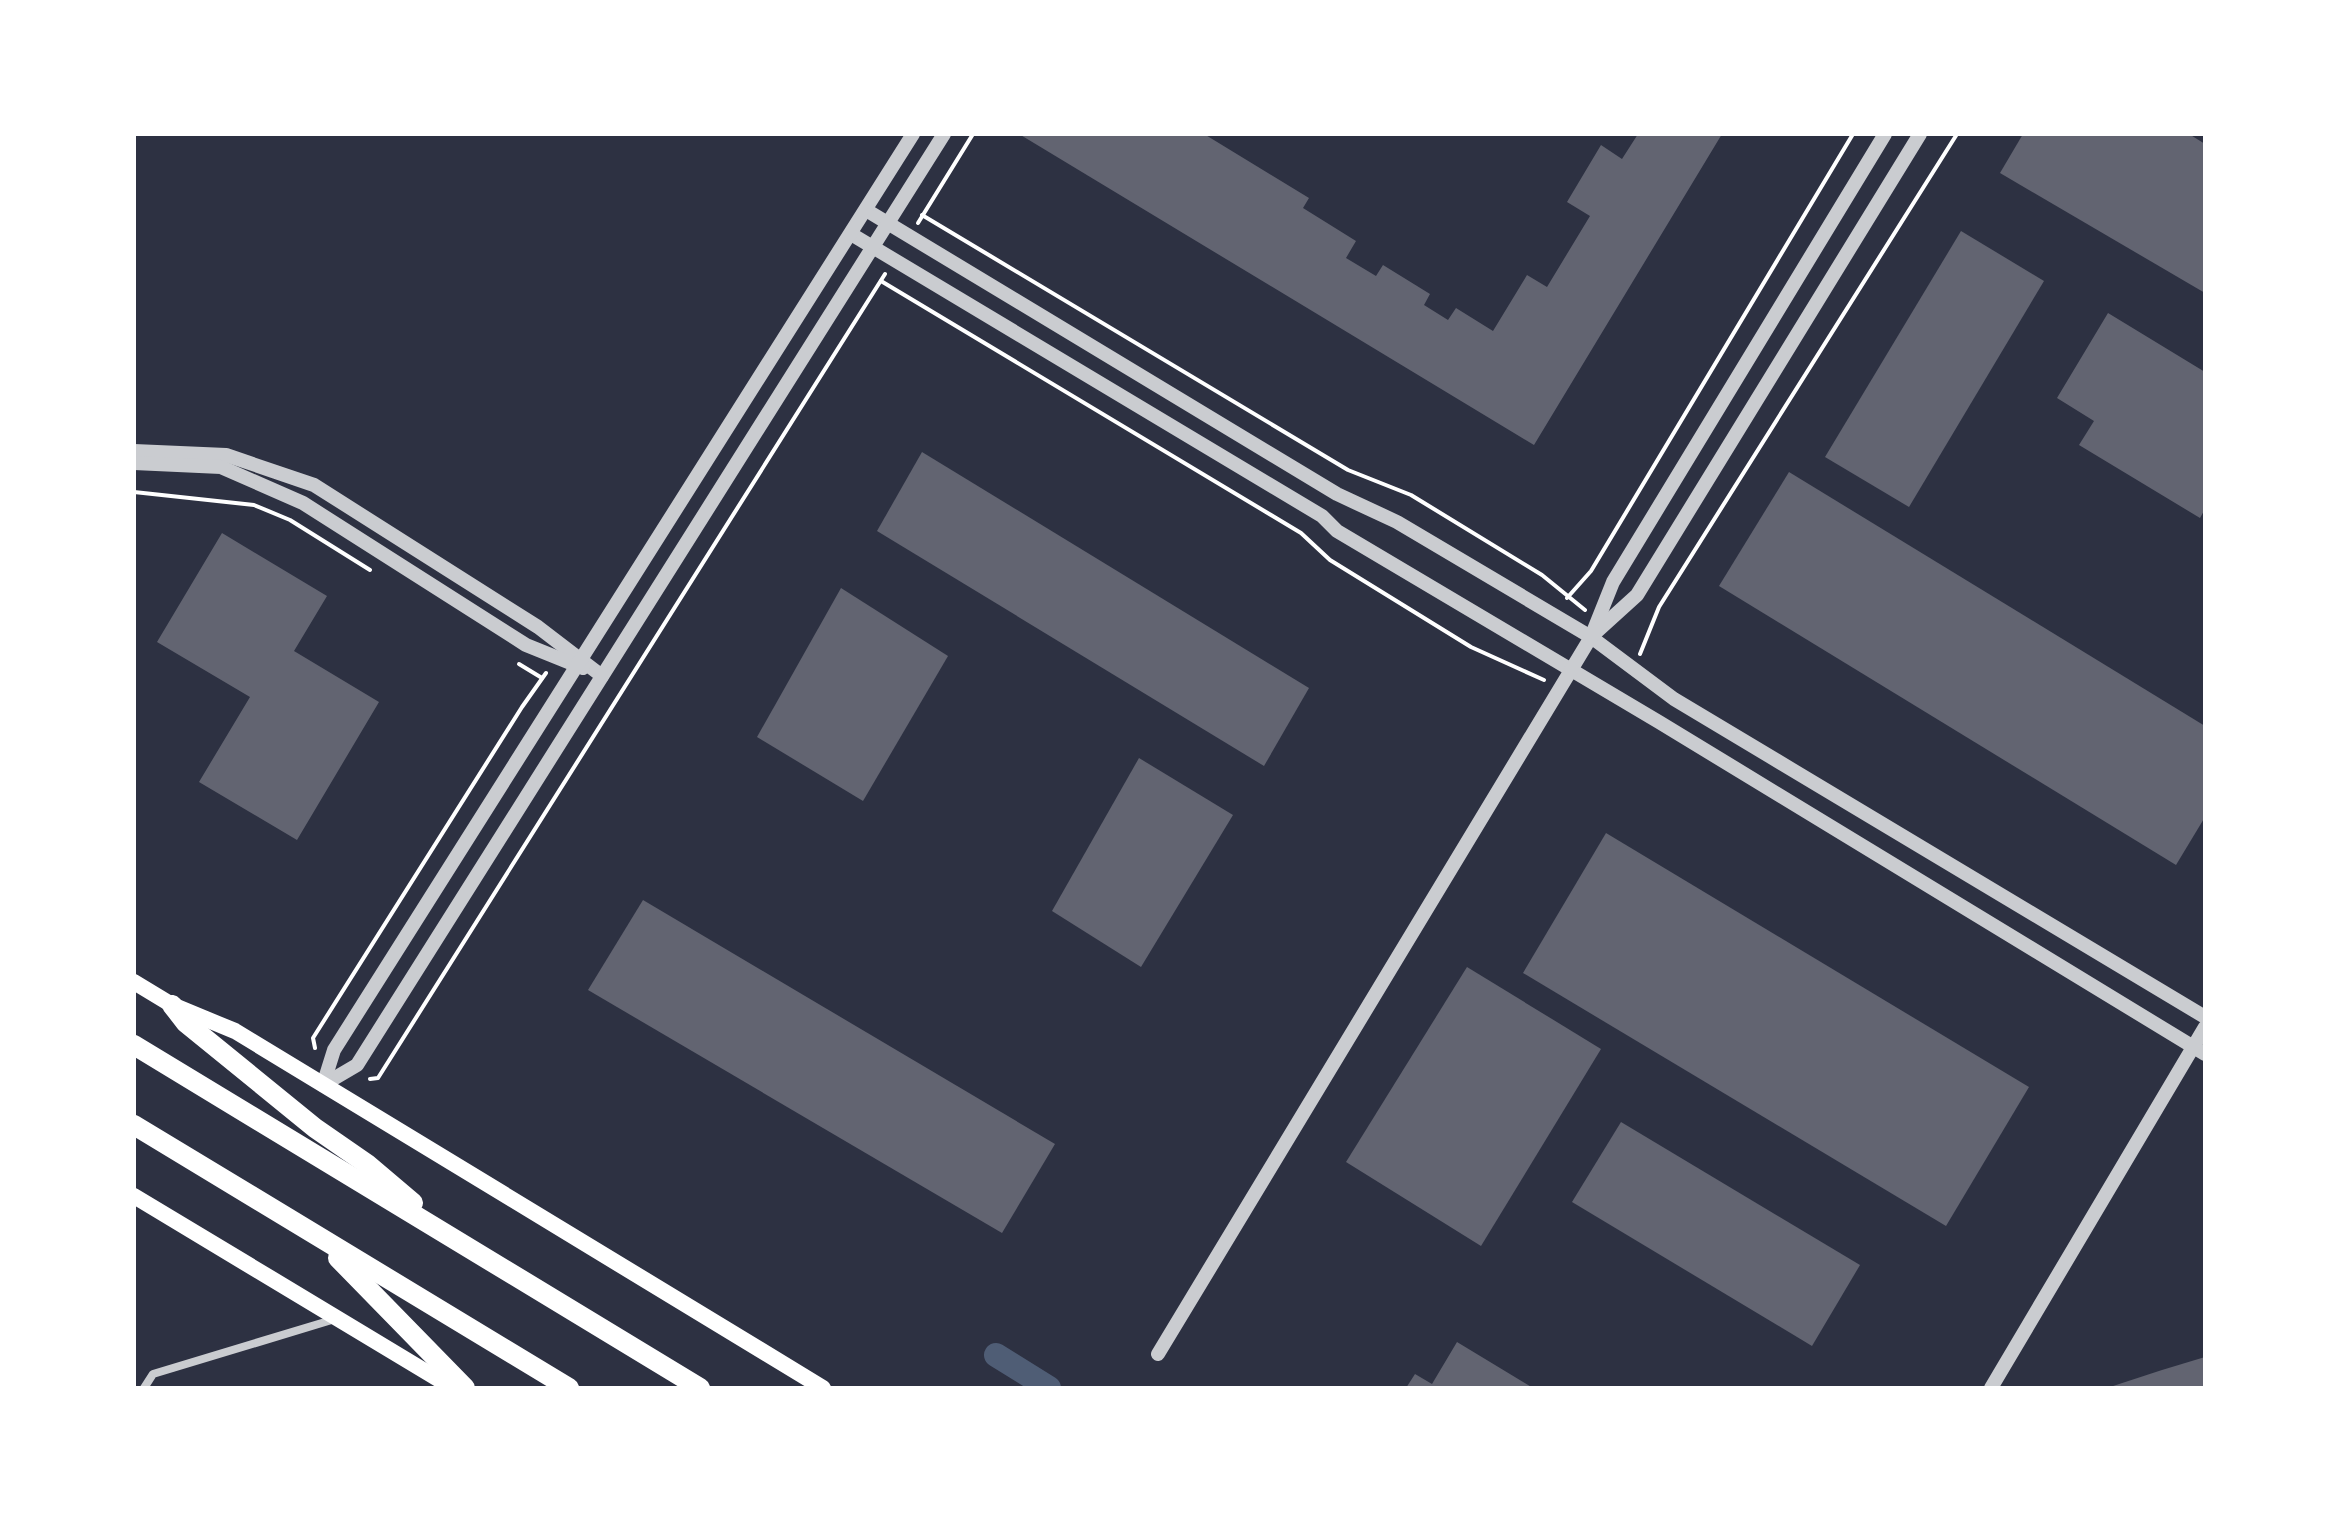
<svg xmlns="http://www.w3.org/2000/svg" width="2339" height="1522" font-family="'Archivo Narrow',sans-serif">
  <rect width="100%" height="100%" fill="#2d3142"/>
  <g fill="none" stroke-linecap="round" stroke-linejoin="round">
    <!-- canal -->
    <path stroke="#4f5d75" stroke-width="24" d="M 996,1355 L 1049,1388"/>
  </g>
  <!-- building -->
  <g fill="#626471">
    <path d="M 1019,134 L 1204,134 L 1309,198 L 1303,208 L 1356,241 L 1346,258 L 1376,276 L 1383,265 L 1430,294 L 1424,305 L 1448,320 L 1456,308 L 1493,331 L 1527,275 L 1547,287 L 1590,216 L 1567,202 L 1601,145 L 1622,159 L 1638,134 L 1722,134 L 1534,445 Z"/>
    <path d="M 2023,134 L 2189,134 L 2205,144 L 2205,293 L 2000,173 Z"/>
    <path d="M 1961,231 L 2044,281 L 1909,507 L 1825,457 Z"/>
    <path d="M 2108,313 L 2205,372 L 2205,509 L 2200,518 L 2079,445 L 2094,421 L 2057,398 Z"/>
    <path d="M 922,452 L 1309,688 L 1264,766 L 877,531 Z"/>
    <path d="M 1789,472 L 2205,726 L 2205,817 L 2176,865 L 1719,586 Z"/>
    <path d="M 222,533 L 327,596 L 294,651 L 379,702 L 297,840 L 199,782 L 250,697 L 157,642 Z"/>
    <path d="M 841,588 L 948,656 L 863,801 L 757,737 Z"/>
    <path d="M 1139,758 L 1233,815 L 1141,967 L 1052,911 Z"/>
    <path d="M 1606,833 L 2029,1087 L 1946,1226 L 1523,973 Z"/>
    <path d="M 643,900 L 1055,1144 L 1002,1233 L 588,990 Z"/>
    <path d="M 1467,967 L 1601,1049 L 1481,1246 L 1346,1162 Z"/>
    <path d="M 1621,1122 L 1860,1265 L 1812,1346 L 1572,1202 Z"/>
    <path d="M 1457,1342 L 1533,1388 L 1406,1388 L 1415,1374 L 1432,1384 Z"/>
    <path d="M 2205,1357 L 2205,1388 L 2107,1388 L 2162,1370 Z"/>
  </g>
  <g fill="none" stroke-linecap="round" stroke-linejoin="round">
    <!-- path -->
    <g stroke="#fff" stroke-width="4">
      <path d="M 922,215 L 1348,470 L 1411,495 L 1542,575 L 1585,610"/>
      <path d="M 918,223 L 973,134"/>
      <path d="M 881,281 L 1301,533 L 1330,560 L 1471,647 L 1544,680"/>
      <path d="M 134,492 L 254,505 L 290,520 L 370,570"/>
      <path d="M 1567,598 L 1591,571 L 1853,134"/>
      <path d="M 1640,654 L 1659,607 L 1957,134"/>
      <path d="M 519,664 L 542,678"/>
      <path d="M 315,1048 L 313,1038 L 522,707 L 546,673"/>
      <path d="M 370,1079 L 378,1078 L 885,274"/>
    </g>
    <!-- minor -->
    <path stroke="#caccd0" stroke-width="8" d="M 144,1388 L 153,1374 L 335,1319"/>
    <!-- tertiary -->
    <g stroke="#caccd0" stroke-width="14">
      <path d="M 866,210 L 1337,494 L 1397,522 L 1591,637 L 1674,699 L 2205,1017"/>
      <path d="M 851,234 L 1322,516 L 1337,531 L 1659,722 L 2205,1054"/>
      <path d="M 134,451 L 226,455 L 314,485 L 538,627 L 602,676"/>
      <path d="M 134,463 L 221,467 L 303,503 L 526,645 L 583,668"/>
      <path d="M 1594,634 L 1637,595 L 1920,134"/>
      <path d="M 323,1085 L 357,1065 L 944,134"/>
      <path d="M 323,1085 L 334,1050 L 913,134"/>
      <path d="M 1158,1354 L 1591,637 L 1613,582 L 1885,134"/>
      <path d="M 1991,1388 L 2205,1027"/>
    </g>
    <!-- secondary -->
    <g stroke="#fff" stroke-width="16">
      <path d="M 134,982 L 172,1005 L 235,1031 L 823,1388"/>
      <path d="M 134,1196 L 453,1388"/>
    </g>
    <!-- trunk -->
    <g stroke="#fff" stroke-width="20">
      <path d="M 172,1005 L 186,1023 L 315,1128 L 367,1164 L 413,1203"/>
      <path d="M 134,1045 L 700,1388"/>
      <path d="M 134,1125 L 569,1388"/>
      <path d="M 338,1258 L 465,1388"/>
    </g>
  </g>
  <!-- border -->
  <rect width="2339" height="1522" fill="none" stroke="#ffffff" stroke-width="272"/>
</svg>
